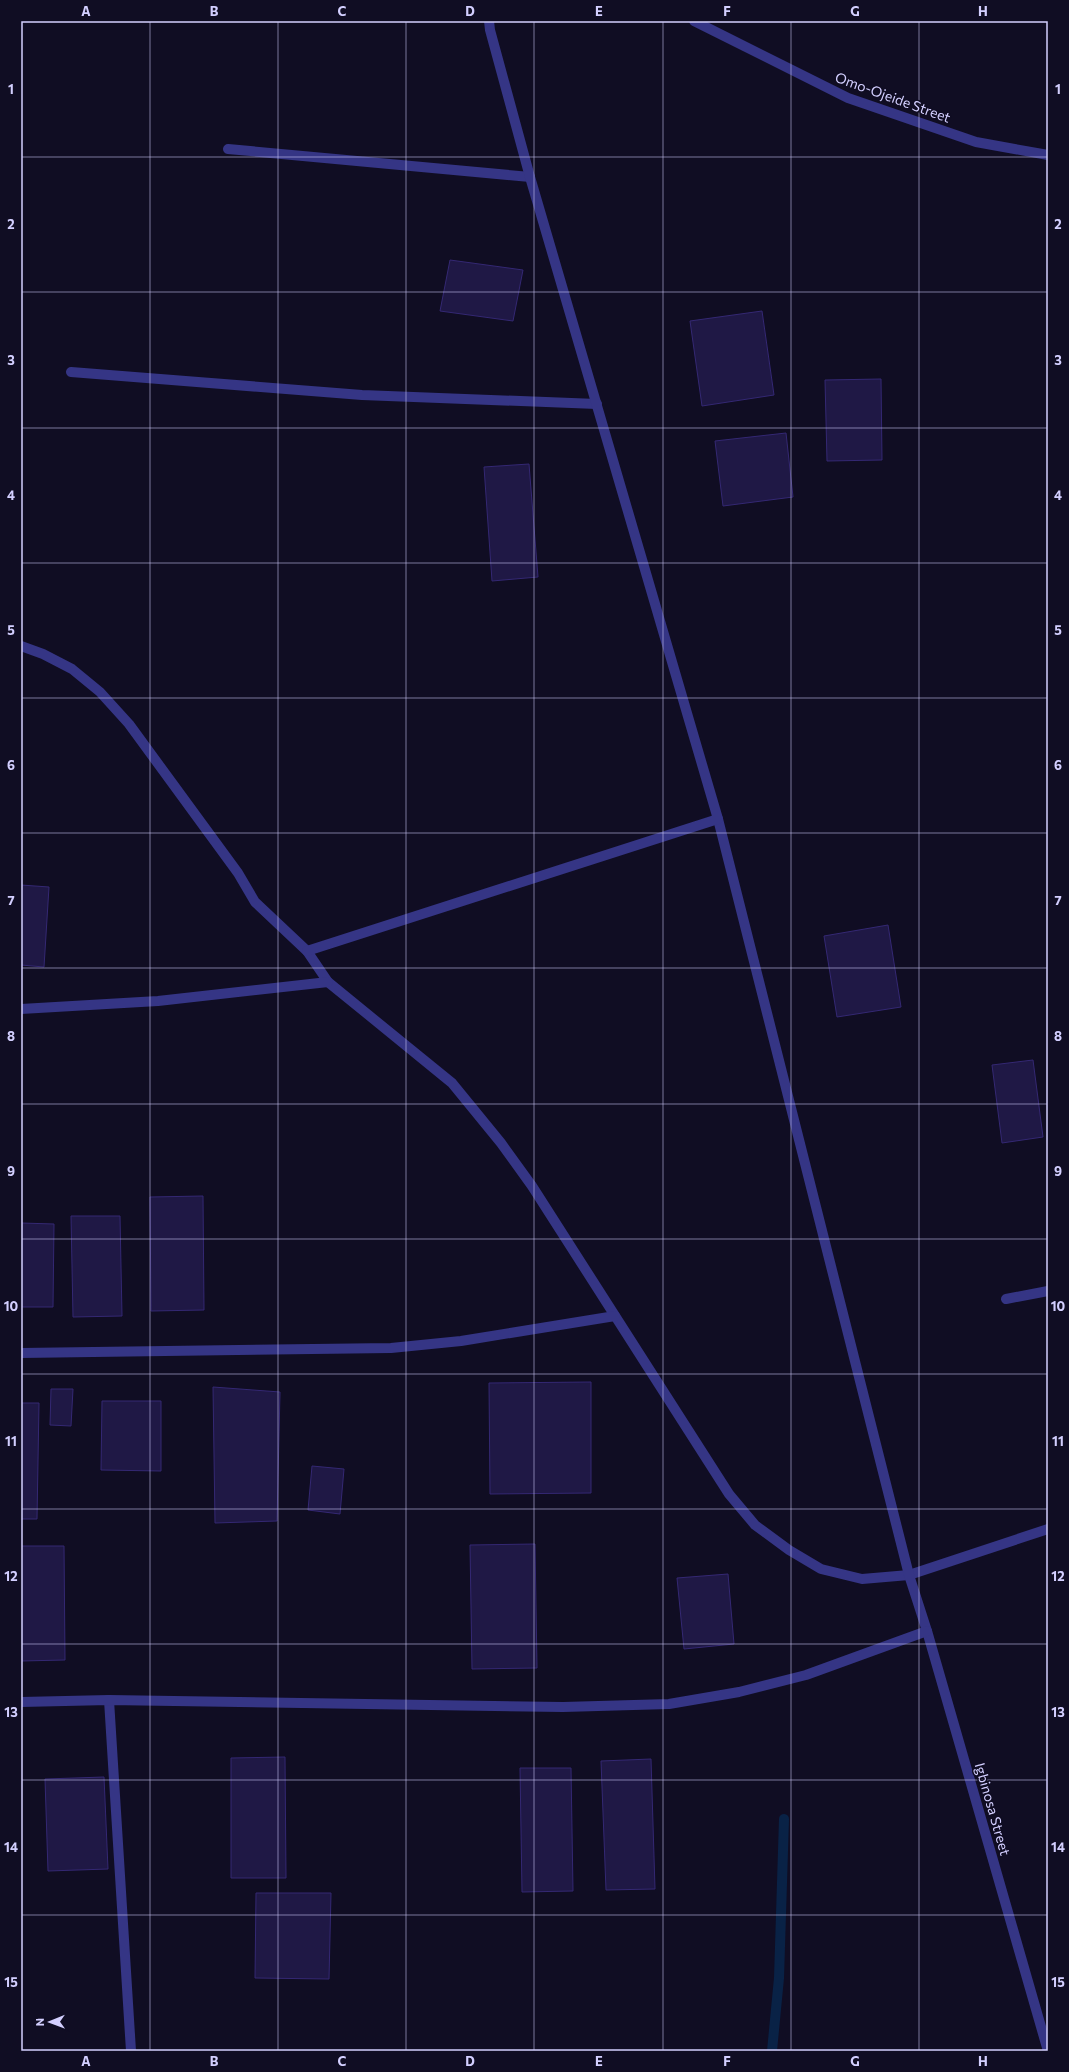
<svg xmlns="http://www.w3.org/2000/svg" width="1069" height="2072" font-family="Commissioner,sans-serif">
  <rect width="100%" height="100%" fill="#100d23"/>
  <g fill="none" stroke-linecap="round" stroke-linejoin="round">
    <!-- stream -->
    <path stroke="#092246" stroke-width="10" d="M 772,2051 L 779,1978 L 784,1819"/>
  </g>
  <!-- building -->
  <g fill="#1f1845" stroke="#342873">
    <path d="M 450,260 L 523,270 L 513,321 L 440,311 Z"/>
    <path d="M 762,311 L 774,395 L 702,406 L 690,321 Z"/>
    <path d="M 881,379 L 882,460 L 827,461 L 825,380 Z"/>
    <path d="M 786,433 L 793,497 L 723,506 L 715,441 Z"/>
    <path d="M 529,464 L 538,577 L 492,581 L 484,467 Z"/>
    <path d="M 21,885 L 49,887 L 44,967 L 21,965 Z"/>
    <path d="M 888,925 L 901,1007 L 837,1017 L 824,936 Z"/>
    <path d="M 1033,1060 L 1043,1137 L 1002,1143 L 992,1065 Z"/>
    <path d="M 203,1196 L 204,1310 L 151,1311 L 150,1197 Z"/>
    <path d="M 71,1216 L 120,1216 L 122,1316 L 73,1317 Z"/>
    <path d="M 21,1223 L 54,1224 L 53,1307 L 21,1307 Z"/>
    <path d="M 591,1382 L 591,1493 L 490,1494 L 489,1383 Z"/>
    <path d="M 213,1387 L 280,1392 L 277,1521 L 215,1523 Z"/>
    <path d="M 51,1389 L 73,1389 L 71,1426 L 50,1425 Z"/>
    <path d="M 102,1401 L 161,1401 L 161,1471 L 101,1470 Z"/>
    <path d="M 21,1403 L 39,1403 L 37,1519 L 21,1519 Z"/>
    <path d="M 312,1466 L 344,1469 L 340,1514 L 308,1510 Z"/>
    <path d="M 535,1544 L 537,1668 L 472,1669 L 470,1545 Z"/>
    <path d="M 21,1546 L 64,1546 L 65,1660 L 21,1661 Z"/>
    <path d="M 728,1574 L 734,1644 L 684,1649 L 677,1578 Z"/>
    <path d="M 285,1757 L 286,1878 L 231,1878 L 231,1758 Z"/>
    <path d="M 651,1759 L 655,1889 L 606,1890 L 601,1761 Z"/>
    <path d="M 520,1768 L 571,1768 L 573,1891 L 522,1892 Z"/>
    <path d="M 104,1777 L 108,1869 L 48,1871 L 45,1779 Z"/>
    <path d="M 256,1893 L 331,1893 L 329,1979 L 255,1978 Z"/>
  </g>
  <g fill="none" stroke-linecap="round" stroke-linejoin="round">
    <!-- service -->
    <path stroke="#353585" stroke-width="10" d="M 1006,1299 L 1048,1291"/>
    <!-- minor -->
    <g stroke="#353585" stroke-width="10">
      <path d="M 694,21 L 848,98 L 976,142 L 1048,155"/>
      <path d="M 228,149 L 530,177"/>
      <path d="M 71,372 L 362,395 L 597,404"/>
      <path d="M 21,646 L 43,654 L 72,669 L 100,692 L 129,724 L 238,873 L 255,902 L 307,951 L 328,982 L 452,1083 L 501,1143 L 532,1186 L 729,1494 L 755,1525 L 789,1550 L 821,1569 L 862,1579 L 909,1575 L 1048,1529"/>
      <path d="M 718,819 L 909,1575 L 927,1631 L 1048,2051"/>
      <path d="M 307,951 L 718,819 L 530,177 L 490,30 L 489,21"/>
      <path d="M 21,1009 L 158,1001 L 328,982"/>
      <path d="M 21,1353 L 391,1348 L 461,1341 L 615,1316"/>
      <path d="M 109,1700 L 131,2051"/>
      <path d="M 21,1702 L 109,1700 L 563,1707 L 669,1704 L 739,1692 L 806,1675 L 927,1631"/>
    </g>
  </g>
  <!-- grid -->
  <path fill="none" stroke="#d3cfff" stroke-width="1" stroke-opacity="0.55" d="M 150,21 L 150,2051M 278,21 L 278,2051M 406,21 L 406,2051M 534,21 L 534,2051M 663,21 L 663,2051M 791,21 L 791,2051M 919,21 L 919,2051M 21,157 L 1048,157M 21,292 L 1048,292M 21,428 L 1048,428M 21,563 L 1048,563M 21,698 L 1048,698M 21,833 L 1048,833M 21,968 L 1048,968M 21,1104 L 1048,1104M 21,1239 L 1048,1239M 21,1374 L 1048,1374M 21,1509 L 1048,1509M 21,1644 L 1048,1644M 21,1780 L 1048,1780M 21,1915 L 1048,1915"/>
  <g text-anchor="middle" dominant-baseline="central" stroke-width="3" stroke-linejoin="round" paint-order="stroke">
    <!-- street labels -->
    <g font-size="14" fill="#d3cfff" stroke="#100d23">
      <text transform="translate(893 97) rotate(20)">Omo-Ojeide Street</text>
      <text transform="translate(993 1809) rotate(74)">Igbinosa Street</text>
    </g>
  </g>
  <!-- border -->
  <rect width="1069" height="2072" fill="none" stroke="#100d23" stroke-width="44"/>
  <!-- north arrow -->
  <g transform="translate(50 2022) rotate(269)" stroke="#100d23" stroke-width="3" paint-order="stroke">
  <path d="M0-3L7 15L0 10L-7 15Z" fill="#d3cfff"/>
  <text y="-6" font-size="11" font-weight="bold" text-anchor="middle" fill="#d3cfff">N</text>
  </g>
  <rect x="22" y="22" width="1025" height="2028" fill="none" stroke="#d3cfff" stroke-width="1.5"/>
  <g font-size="13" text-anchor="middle" font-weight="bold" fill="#d3cfff">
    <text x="86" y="16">A</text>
    <text x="214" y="16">B</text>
    <text x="342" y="16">C</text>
    <text x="470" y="16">D</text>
    <text x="599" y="16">E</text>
    <text x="727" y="16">F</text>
    <text x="855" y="16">G</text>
    <text x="983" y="16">H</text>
    <text x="11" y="94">1</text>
    <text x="1058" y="94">1</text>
    <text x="11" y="229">2</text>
    <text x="1058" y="229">2</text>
    <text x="11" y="365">3</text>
    <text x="1058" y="365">3</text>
    <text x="11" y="500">4</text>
    <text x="1058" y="500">4</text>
    <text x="11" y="635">5</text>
    <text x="1058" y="635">5</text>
    <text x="11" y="770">6</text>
    <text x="1058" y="770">6</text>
    <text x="11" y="905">7</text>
    <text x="1058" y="905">7</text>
    <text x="11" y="1041">8</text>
    <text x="1058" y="1041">8</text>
    <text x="11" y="1176">9</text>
    <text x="1058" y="1176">9</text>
    <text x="11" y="1311">10</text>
    <text x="1058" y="1311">10</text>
    <text x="11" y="1446">11</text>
    <text x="1058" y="1446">11</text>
    <text x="11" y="1581">12</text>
    <text x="1058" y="1581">12</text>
    <text x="11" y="1717">13</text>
    <text x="1058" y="1717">13</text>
    <text x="11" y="1852">14</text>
    <text x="1058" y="1852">14</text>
    <text x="11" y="1987">15</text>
    <text x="1058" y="1987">15</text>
    <text x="86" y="2066">A</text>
    <text x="214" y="2066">B</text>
    <text x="342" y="2066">C</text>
    <text x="470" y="2066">D</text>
    <text x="599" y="2066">E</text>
    <text x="727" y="2066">F</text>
    <text x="855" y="2066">G</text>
    <text x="983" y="2066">H</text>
  </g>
</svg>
